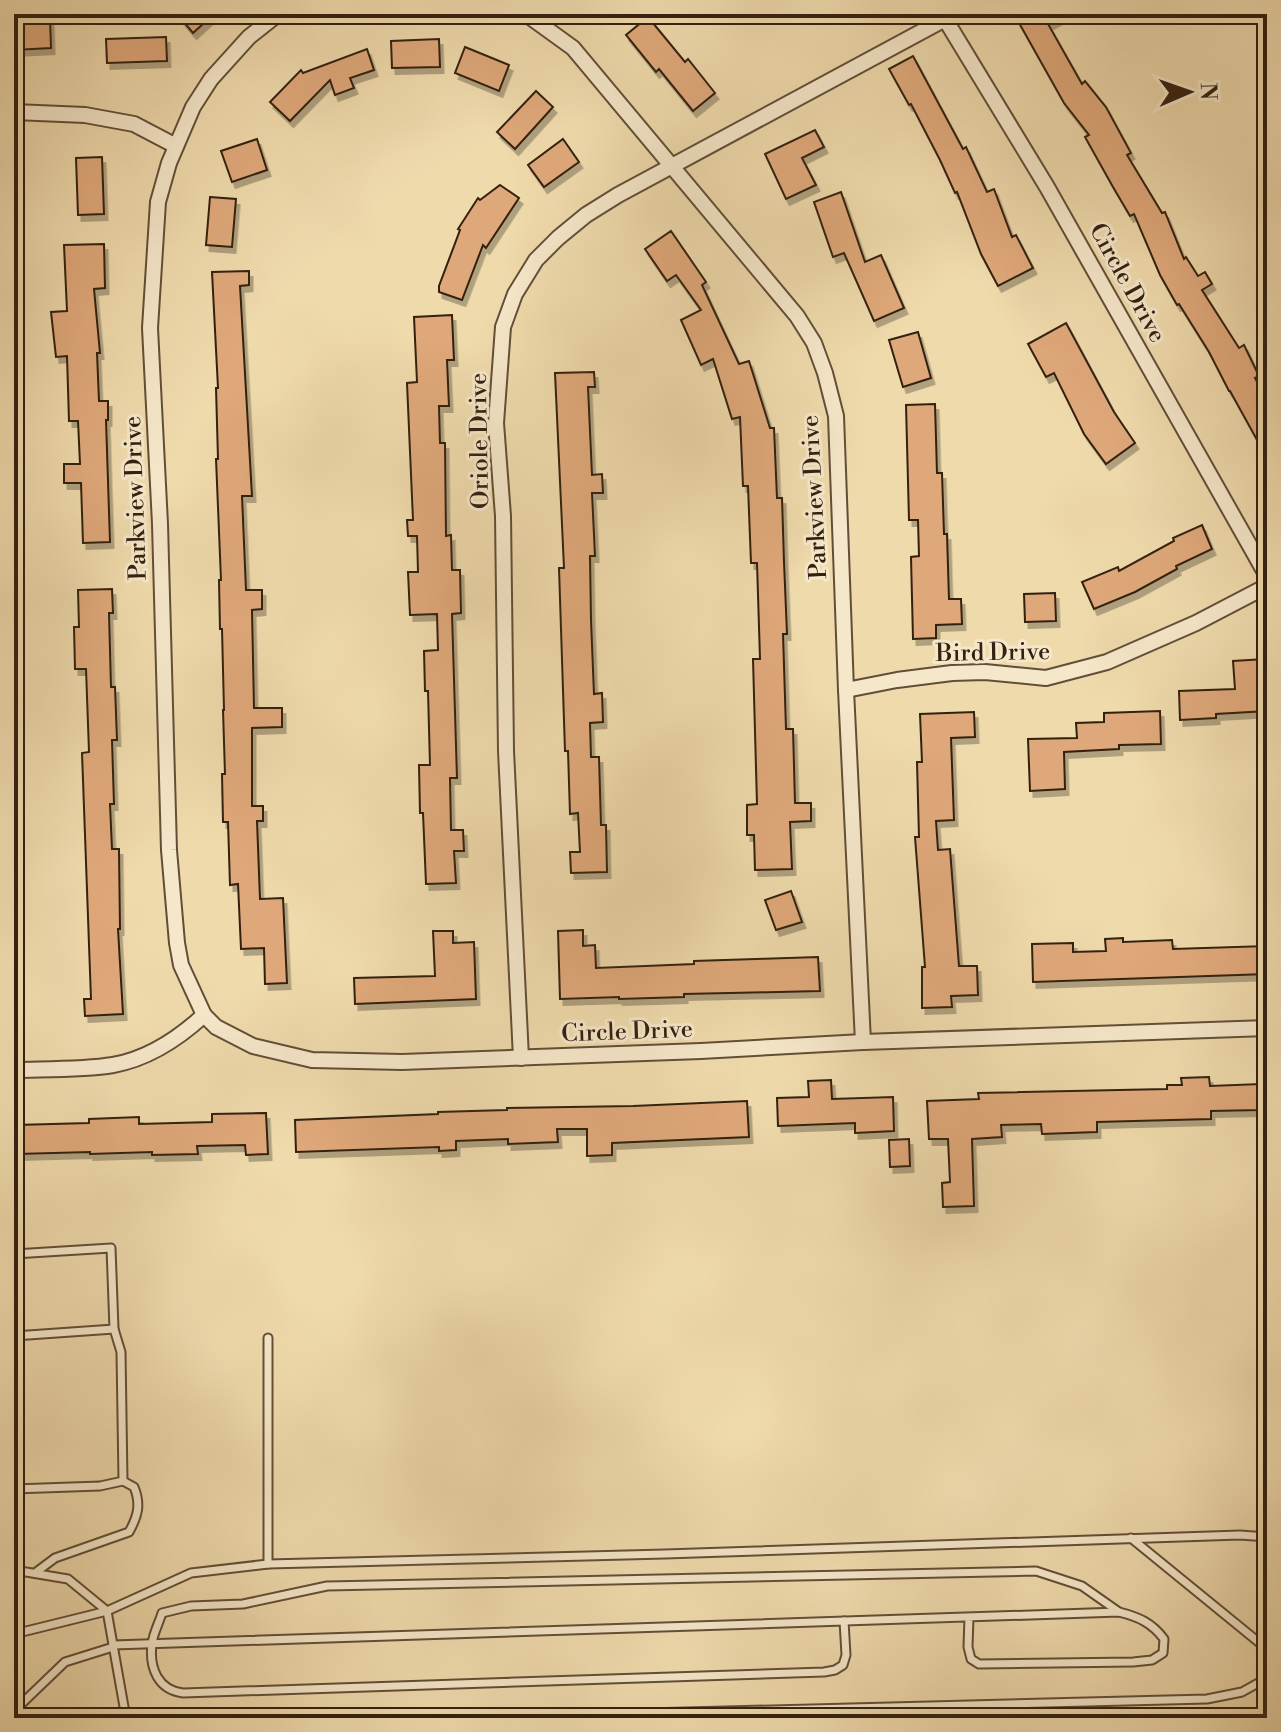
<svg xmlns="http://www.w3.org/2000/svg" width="1281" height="1732" font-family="'Libre Bodoni',serif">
  <defs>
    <filter id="shadow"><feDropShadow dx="3.5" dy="6" stdDeviation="0" flood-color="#0004"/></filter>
  </defs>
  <rect width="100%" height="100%" fill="#efdaac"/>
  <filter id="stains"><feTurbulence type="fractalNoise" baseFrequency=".0025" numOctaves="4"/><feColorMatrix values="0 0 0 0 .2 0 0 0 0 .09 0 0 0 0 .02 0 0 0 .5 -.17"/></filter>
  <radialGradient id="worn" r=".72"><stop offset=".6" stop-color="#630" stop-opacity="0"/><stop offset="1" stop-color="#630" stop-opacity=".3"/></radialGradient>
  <!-- building -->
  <g fill="#dfa87a" stroke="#332011" stroke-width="2" filter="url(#shadow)">
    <path d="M 177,14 L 214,14 L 193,33 Z"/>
    <path d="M 1014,14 L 1067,14 L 1048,24 L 1082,84 L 1085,81 L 1106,107 L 1131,153 L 1127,155 L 1162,213 L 1165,212 L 1184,259 L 1186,257 L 1198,276 L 1205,272 L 1212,284 L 1202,290 L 1239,348 L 1244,345 L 1259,376 L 1255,378 L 1267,400 L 1267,458 L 1230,391 L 1229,391 L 1209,352 L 1179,304 L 1177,305 L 1160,275 L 1134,214 L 1130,216 L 1113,187 L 1085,137 L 1089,135 L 1064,103 Z"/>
    <path d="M 648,17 L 685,62 L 688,59 L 715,93 L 693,111 L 659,69 L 656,72 L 626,35 Z"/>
    <path d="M 50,19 L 51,48 L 14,50 L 14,20 Z"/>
    <path d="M 166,37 L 167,61 L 107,63 L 106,39 Z"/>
    <path d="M 439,39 L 440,67 L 392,68 L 391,41 Z"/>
    <path d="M 465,47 L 509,65 L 499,91 L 455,73 Z"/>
    <path d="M 367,49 L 374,70 L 350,78 L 354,88 L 335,95 L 330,80 L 290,121 L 270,102 L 301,70 L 303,73 Z"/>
    <path d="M 913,56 L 963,149 L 966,147 L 987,192 L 994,189 L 1012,237 L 1016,235 L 1033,268 L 998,286 L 981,254 L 957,192 L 955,193 L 940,160 L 911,104 L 909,105 L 889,69 Z"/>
    <path d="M 536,91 L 553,107 L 515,149 L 497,132 Z"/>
    <path d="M 815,130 L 824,147 L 802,158 L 816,185 L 786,199 L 765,154 Z"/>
    <path d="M 257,139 L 267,170 L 232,182 L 221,151 Z"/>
    <path d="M 563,139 L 579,162 L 544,187 L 528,165 Z"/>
    <path d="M 102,157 L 104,214 L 78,215 L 76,158 Z"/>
    <path d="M 500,185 L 519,198 L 486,248 L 483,245 L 462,300 L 439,292 L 439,286 L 460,230 L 458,229 L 478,198 L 480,200 Z"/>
    <path d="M 841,192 L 865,262 L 881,255 L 904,308 L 874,321 L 844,253 L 833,257 L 814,202 Z"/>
    <path d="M 210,197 L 236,199 L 232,247 L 206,245 Z"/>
    <path d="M 671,231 L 706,282 L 702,285 L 739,364 L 749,361 L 770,428 L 774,428 L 777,498 L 782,498 L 784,562 L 787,634 L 783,634 L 786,729 L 793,729 L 795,803 L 811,803 L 811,821 L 790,822 L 792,869 L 755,870 L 754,835 L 747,835 L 747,805 L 757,804 L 753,659 L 760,659 L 757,563 L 751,563 L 748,486 L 743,486 L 740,417 L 732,419 L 713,359 L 701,365 L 681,320 L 701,310 L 676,275 L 667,281 L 645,249 Z"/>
    <path d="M 104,244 L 105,288 L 94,289 L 100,353 L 97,353 L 99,401 L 108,401 L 108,420 L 106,420 L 110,542 L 83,543 L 81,483 L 64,483 L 64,464 L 80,464 L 78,421 L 69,421 L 67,356 L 56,357 L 51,312 L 67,311 L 64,245 Z"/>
    <path d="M 249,271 L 249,285 L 240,286 L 252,496 L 242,496 L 246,590 L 262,590 L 262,609 L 252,610 L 254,708 L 282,708 L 282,727 L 252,728 L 252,806 L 263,806 L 263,821 L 257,821 L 260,899 L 283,898 L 287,983 L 265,984 L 264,948 L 241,949 L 238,884 L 230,885 L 228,822 L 223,822 L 222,774 L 225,774 L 223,710 L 224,710 L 222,629 L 220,629 L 219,580 L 221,580 L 216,459 L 218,459 L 216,388 L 218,388 L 212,272 Z"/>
    <path d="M 452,315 L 454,360 L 447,360 L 449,406 L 439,406 L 440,443 L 445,443 L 446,536 L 451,535 L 452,570 L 460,570 L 461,613 L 452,614 L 457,778 L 450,778 L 451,830 L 463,830 L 464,851 L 454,851 L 456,883 L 426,884 L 423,813 L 420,813 L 419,765 L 430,765 L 428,691 L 425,691 L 424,651 L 438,650 L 437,614 L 410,615 L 408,572 L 418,572 L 417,536 L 408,536 L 407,520 L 413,520 L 407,383 L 417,382 L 414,317 Z"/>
    <path d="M 1066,323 L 1114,412 L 1135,443 L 1106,464 L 1084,434 L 1054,373 L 1046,377 L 1028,344 Z"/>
    <path d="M 918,332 L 931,378 L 903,387 L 889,340 Z"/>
    <path d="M 594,372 L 595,387 L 588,387 L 592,475 L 602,474 L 603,493 L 592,493 L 595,556 L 590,556 L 591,620 L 594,694 L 602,693 L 603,722 L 590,723 L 591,757 L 599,757 L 601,825 L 606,825 L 607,872 L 571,873 L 570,852 L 580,852 L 578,813 L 570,814 L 568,751 L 565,751 L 559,568 L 564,568 L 555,373 Z"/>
    <path d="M 935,404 L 937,473 L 942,473 L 944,534 L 947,534 L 949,599 L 961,599 L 962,624 L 936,625 L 936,638 L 913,639 L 911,557 L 919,556 L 918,520 L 909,520 L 906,405 Z"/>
    <path d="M 1202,525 L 1212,549 L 1176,566 L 1177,569 L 1135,592 L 1094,609 L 1082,582 L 1118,567 L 1119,571 L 1174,541 L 1173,538 Z"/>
    <path d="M 112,589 L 113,613 L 109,613 L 111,687 L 115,687 L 117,740 L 112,740 L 114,804 L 110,804 L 112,849 L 119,849 L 120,929 L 118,929 L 123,1014 L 85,1016 L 84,999 L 91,999 L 82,753 L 89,752 L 86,669 L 75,669 L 74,627 L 79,627 L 78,590 Z"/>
    <path d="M 1055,593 L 1056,621 L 1025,622 L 1024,594 Z"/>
    <path d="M 1265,659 L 1267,711 L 1216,714 L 1216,718 L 1180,720 L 1179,691 L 1235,689 L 1233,661 Z"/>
    <path d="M 1160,711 L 1161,744 L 1119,745 L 1119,749 L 1064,752 L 1065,789 L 1030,791 L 1028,739 L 1077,738 L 1076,723 L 1104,722 L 1104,713 Z"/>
    <path d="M 974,712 L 975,737 L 951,738 L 954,820 L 936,821 L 938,850 L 950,849 L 959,966 L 977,966 L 978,995 L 951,996 L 952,1007 L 922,1008 L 922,967 L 925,967 L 915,837 L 919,837 L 917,762 L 922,762 L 920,714 Z"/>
    <path d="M 791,891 L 802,922 L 776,930 L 765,900 Z"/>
    <path d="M 583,930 L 583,946 L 595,945 L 596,968 L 694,964 L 694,961 L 818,957 L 820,991 L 684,994 L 684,997 L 619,999 L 619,997 L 560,999 L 558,931 Z"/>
    <path d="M 433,931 L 453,931 L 453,943 L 474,942 L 476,999 L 355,1004 L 354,978 L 435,976 Z"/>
    <path d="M 1123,938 L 1123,942 L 1172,940 L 1173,949 L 1267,946 L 1267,974 L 1033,982 L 1032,944 L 1073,943 L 1073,952 L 1106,951 L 1105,939 Z"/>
    <path d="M 1209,1077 L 1210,1086 L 1261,1084 L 1261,1110 L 1211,1111 L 1211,1119 L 1097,1122 L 1097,1132 L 1042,1134 L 1041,1124 L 1001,1125 L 1002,1137 L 972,1139 L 974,1206 L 943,1207 L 942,1183 L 950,1182 L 948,1139 L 929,1139 L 927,1101 L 979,1099 L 978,1093 L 1167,1089 L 1167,1085 L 1182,1085 L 1181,1078 Z"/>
    <path d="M 831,1080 L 832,1099 L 893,1097 L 894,1131 L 855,1133 L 855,1123 L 778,1126 L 777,1098 L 809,1097 L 808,1081 Z"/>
    <path d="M 747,1101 L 749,1137 L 612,1143 L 612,1155 L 587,1156 L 587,1129 L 557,1129 L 558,1142 L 508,1144 L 508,1139 L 456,1141 L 456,1150 L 439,1151 L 439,1147 L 296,1152 L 295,1120 L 438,1114 L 438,1112 L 507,1110 L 507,1108 L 633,1106 Z"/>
    <path d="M 266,1113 L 268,1154 L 246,1155 L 245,1145 L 197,1146 L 198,1154 L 152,1155 L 152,1152 L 90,1154 L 90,1152 L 17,1154 L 16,1125 L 89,1123 L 89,1119 L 139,1117 L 139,1124 L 212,1122 L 212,1114 Z"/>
    <path d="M 909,1139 L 910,1166 L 890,1167 L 889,1140 Z"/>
  </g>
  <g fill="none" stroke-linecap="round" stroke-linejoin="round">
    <!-- service casing -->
    <g stroke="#624e38" stroke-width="11">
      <g id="service">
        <path d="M 14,1254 L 111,1248 L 114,1329 L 14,1336"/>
        <path d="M 268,1338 L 268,1564"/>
        <path d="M 14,1489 L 100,1486 L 123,1481 L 121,1352 L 114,1329"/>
        <path d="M 1131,1538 L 1267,1649"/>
        <path d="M 14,1570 L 68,1579 L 107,1611 L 126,1718"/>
        <path d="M 35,1573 L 55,1558 L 129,1532 C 138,1516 141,1504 134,1487 L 123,1481"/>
        <path d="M 844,1621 L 846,1655 L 843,1665 L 835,1670 L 824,1672 L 183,1693 C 158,1690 149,1668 152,1644 C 153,1634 159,1623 162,1613 L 191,1606 L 243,1604 L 327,1586 L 1036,1571 L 1082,1586 L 1119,1612"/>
        <path d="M 14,1634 L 107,1611 L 191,1573 L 268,1564 L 665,1554 L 1240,1535 L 1267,1537"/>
        <path d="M 113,1645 L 1119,1612 C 1139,1617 1152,1623 1164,1639 L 1163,1653 L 1152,1660 L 1133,1662 L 979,1664 L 971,1659 L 968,1647 L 969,1617"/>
        <path d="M 14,1711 L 65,1662 L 113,1647"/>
        <path d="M 448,1718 L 1207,1699 L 1242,1692 L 1267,1678"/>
      </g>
    </g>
    <!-- minor casing -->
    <g stroke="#624e38" stroke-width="18">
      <g id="minor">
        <path d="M 526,14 L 573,48 L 797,316 L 814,343 L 825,373 L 836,416 L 846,690 L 863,1042"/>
        <path d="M 942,14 L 1047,187 L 1267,576"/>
        <path d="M 14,112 L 85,115 L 134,124 L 176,146"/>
        <path d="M 846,690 L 897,680 L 952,673 L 985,672 L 1046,678 L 1107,662 L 1196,623 L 1267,586"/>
        <path d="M 204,1015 L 181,965 L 177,943 L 169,850 L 160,524 L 150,328 L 158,202 L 169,163 L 193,107 L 211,79 L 249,37 L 278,14"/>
        <path d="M 521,1058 L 506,751 L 503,516 L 496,423 L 503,327 L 515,294 L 536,260 L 558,238 L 586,215 L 618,195 L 945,19"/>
        <path d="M 14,1070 C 45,1069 83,1070 113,1065 C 147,1059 179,1038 204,1015 L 216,1027 L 253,1046 L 312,1060 L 402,1062 L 701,1051 L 863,1042 L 1267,1028"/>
      </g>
    </g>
    <!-- service -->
    <use href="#service" stroke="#f5e7c9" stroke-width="7"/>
    <!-- minor -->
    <use href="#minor" stroke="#f5e7c9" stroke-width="14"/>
    <!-- rail casing -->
    <g stroke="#332011" stroke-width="9">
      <path id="rail" d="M 1261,14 L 1267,25"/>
    </g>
    <!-- rail -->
    <use href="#rail" stroke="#f5e7c9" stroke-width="6" stroke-dasharray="18" stroke-linecap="butt"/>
  </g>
  <g text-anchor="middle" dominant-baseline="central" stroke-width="6" stroke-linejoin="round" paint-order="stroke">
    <!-- street labels -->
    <g font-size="24" fill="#332011" stroke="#f5e7c9">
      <text transform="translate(1127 283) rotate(61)">Circle Drive</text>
      <text transform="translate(480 441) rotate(-91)">Oriole Drive</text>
      <text transform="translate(815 497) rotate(-93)">Parkview Drive</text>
      <text transform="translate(136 498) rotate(-92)">Parkview Drive</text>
      <text transform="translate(993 653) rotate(-1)">Bird Drive</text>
      <text transform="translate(627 1032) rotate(-2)">Circle Drive</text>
    </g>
  </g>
  <!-- margin -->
  <rect width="1281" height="1732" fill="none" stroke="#efdaac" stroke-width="48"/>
  <rect x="16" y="16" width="1249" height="1700" fill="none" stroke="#332011" stroke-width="4"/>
  <rect x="24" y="24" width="1233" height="1684" fill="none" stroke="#332011" stroke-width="2"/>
  <!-- north arrow -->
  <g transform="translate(1189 92) rotate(88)" stroke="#f5e7c9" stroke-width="6" paint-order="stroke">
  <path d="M0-6L14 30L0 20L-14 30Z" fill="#332011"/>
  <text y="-12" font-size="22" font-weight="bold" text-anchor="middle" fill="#332011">N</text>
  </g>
  <rect width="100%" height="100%" filter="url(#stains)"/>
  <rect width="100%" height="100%" fill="url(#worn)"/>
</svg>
